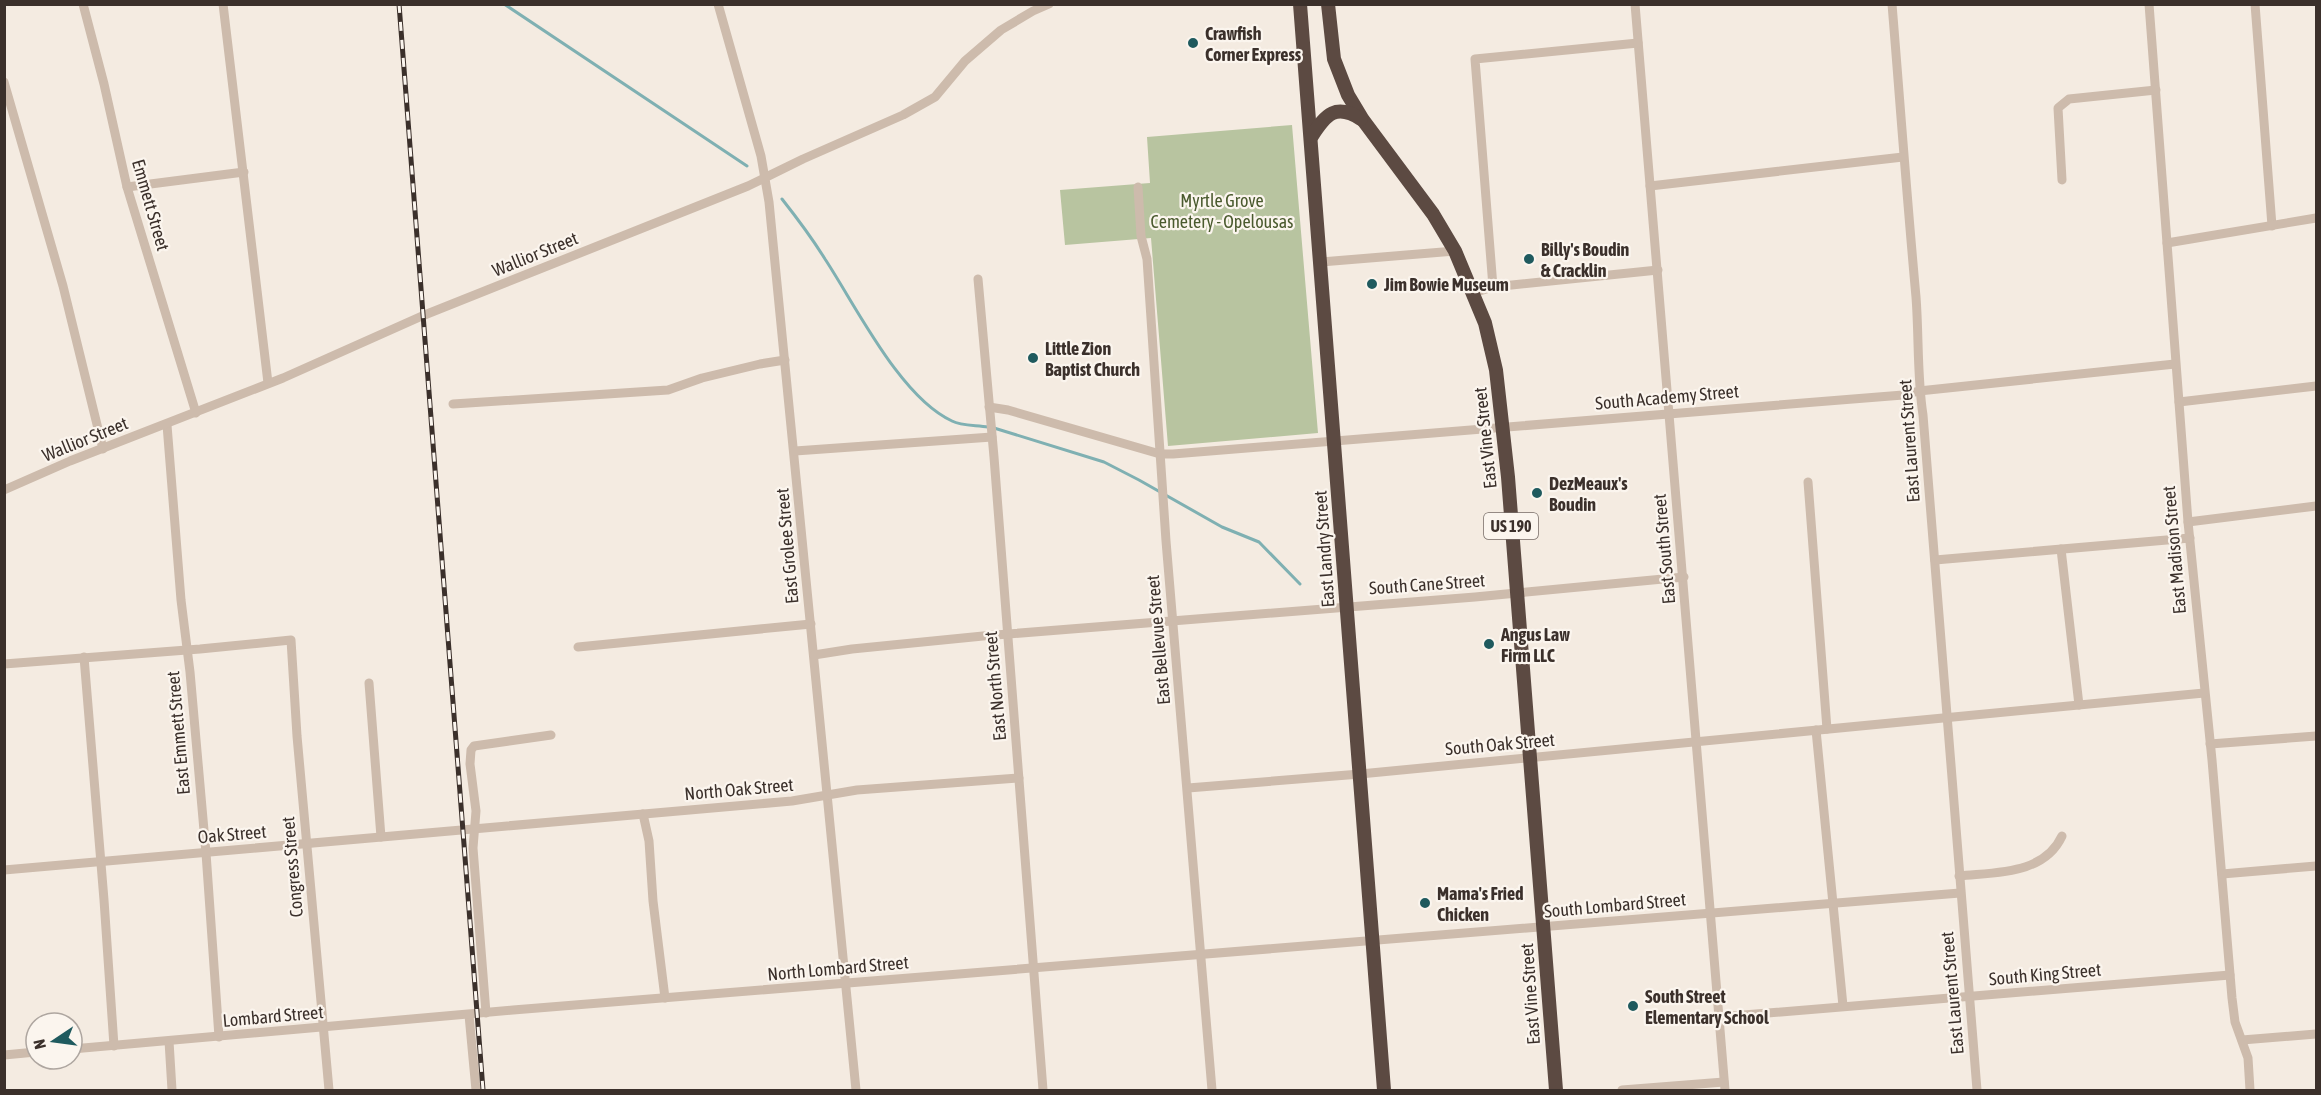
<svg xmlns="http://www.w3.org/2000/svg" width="2321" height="1095" font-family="'Asap Condensed',sans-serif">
  <rect width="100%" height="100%" fill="#f4ebe1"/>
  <!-- green -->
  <path fill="#b8c4a0" d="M 1292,125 L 1318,433 L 1168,446 L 1151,238 L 1065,245 L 1060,190 L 1150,183 L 1147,137 Z"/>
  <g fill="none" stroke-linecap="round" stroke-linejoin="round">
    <!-- stream -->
    <g stroke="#7fb0b2" stroke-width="3">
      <path d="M 504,4 L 747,166"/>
      <path d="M 782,199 C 797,218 812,238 825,259 C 856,306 900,397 952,421 C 961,426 977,425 988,427"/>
      <path d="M 994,428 L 1104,462 L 1139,480 L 1222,527 L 1259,542 L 1300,584"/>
    </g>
    <!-- minor -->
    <g stroke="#cdbbac" stroke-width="9">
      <path d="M 83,4 L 104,84 L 127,187 L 196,413"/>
      <path d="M 223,4 L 268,383"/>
      <path d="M 718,4 L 761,156 L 769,202 L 856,1090"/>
      <path d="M 1635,4 L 1725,1090"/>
      <path d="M 1892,4 C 1900,102 1907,199 1916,297 C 1919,336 1917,377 1923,415 L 1977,1090"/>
      <path d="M 2149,4 L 2188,522 L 2212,760 L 2232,998 L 2235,1022 L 2248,1058 L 2250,1090"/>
      <path d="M 2255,4 L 2272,226"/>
      <path d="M 4,82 L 63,286 L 103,449"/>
      <path d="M 2062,180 L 2058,108 L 2069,99 L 2156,90"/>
      <path d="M 1650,186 L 1903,157"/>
      <path d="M 127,187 L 244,172"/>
      <path d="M 1138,187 L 1141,236 L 1147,259 L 1166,541 L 1212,1090"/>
      <path d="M 2167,243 L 2316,218"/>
      <path d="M 1321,262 L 1455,251"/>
      <path d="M 978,279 L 994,457 L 1043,1090"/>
      <path d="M 1493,287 L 1475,59 L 1638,43"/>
      <path d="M 1473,293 L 1493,287 L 1658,270"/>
      <path d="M 2179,402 L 2316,386"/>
      <path d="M 453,404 L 668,390 L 702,378 L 760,364 L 785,360"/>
      <path d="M 989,407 L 1008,410 L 1160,454 L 1173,454 L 1903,395 L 1919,391 L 2175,364"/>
      <path d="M 167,425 L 181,600 L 190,672 L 206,853 L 219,1037"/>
      <path d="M 795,451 L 992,437"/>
      <path d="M 1808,482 L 1827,729"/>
      <path d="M 4,490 L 70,461 L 283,378 L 422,316 L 748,186 L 803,159 L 903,115 L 935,97 L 965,61 L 1001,30 L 1033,11 L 1049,4"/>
      <path d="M 2188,522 L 2316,506"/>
      <path d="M 2061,549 L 2079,705"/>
      <path d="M 1935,560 L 2190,538"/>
      <path d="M 578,647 L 811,624"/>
      <path d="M 814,655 L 852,649 L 983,636 L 1475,597 L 1684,577"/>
      <path d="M 84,657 L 104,900 L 114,1046"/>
      <path d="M 4,664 L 200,649 L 291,640 L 297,736 L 329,1090"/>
      <path d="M 369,683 L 381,837"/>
      <path d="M 1816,730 L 1843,1006"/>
      <path d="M 2210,744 L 2316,736"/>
      <path d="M 1188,788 L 1360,774 L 2204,693"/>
      <path d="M 643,814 L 649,841 L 653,901 L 665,998"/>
      <path d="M 4,870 L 792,801 L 857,790 L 1019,778"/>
      <path d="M 2222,874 L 2316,866"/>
      <path d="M 1959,876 C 1995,872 2044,875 2062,836"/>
      <path d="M 486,1013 L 473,848 L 476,811 L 470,764 L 471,750 L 474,746 L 551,735"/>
      <path d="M 469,1015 L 476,1090"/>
      <path d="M 1719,1017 L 2230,975"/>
      <path d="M 2242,1040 L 2316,1034"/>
      <path d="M 169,1041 L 172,1090"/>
      <path d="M 72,1049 L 513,1010 L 1960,893"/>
      <path d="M 4,1055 L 36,1052"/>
      <path d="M 1622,1090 L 1724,1082"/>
    </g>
    <!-- highway -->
    <g stroke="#5c4a42" stroke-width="14">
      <path d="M 1300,4 L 1384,1090"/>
      <path d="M 1328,4 L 1334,59 L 1348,95 L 1363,120 L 1433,214 L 1455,251 L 1485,323 L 1496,370 L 1508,477 L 1556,1090"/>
      <path d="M 1312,136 C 1326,114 1336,103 1361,119"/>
    </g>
    <!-- rail casing -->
    <g stroke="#3b302b" stroke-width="5">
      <path id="rail" d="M 399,4 L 483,1090"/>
    </g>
    <!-- rail -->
    <use href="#rail" stroke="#fbf5ee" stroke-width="3" stroke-dasharray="9" stroke-linecap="butt"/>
  </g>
  <!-- markers -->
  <g fill="#1f5a5e" stroke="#fbf5ee" stroke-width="2">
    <circle cx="1193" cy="43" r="6"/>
    <circle cx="1529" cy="259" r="6"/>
    <circle cx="1372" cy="284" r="6"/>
    <circle cx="1033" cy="358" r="6"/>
    <circle cx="1537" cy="493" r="6"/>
    <circle cx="1489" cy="644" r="6"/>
    <circle cx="1425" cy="903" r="6"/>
    <circle cx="1633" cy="1006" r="6"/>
  </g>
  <g text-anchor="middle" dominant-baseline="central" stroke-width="4.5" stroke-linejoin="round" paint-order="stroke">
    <!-- shield labels -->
    <rect fill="#fbf5ee" stroke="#756b66" stroke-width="1.5" x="1484" y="513" width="54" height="26" rx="4.5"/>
    <g font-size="16" font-weight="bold" fill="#3b302b">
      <text x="1511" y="526">US 190</text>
    </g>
    <!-- poi labels -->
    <g font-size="18" font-weight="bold" fill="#3b302b" stroke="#fbf5ee" text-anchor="start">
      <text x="1205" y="33">Crawfish<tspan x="1205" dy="21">Corner Express</tspan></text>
      <text x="1541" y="249">Billy's Boudin<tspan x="1541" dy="21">&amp; Cracklin</tspan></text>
      <text x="1384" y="284">Jim Bowie Museum</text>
      <text x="1045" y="348">Little Zion<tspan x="1045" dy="21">Baptist Church</tspan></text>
      <text x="1549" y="483">DezMeaux's<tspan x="1549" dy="21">Boudin</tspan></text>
      <text x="1501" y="634">Angus Law<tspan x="1501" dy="21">Firm LLC</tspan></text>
      <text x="1437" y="893">Mama's Fried<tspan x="1437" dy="21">Chicken</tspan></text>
      <text x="1645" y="996">South Street<tspan x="1645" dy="21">Elementary School</tspan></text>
    </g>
    <!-- park labels -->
    <g font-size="18" fill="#4a5a2e" stroke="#fbf5ee">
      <text x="1222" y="200">Myrtle Grove<tspan x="1222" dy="21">Cemetery - Opelousas</tspan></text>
    </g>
    <!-- street labels -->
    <g font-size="18" fill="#3b302b" stroke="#fbf5ee">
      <text transform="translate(151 205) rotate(74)">Emmett Street</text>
      <text transform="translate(535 254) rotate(-22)">Wallior Street</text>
      <text transform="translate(1667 397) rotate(-5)">South Academy Street</text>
      <text transform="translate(1485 438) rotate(-96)">East Vine Street</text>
      <text transform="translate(85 439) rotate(-22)">Wallior Street</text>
      <text transform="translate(1909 441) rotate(-94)">East Laurent Street</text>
      <text transform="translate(787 546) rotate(-95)">East Grolee Street</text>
      <text transform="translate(1324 549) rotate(-94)">East Landry Street</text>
      <text transform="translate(1664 549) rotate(-95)">East South Street</text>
      <text transform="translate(2174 550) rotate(-95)">East Madison Street</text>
      <text transform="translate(1427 584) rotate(-4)">South Cane Street</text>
      <text transform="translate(1158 640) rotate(-95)">East Bellevue Street</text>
      <text transform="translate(995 686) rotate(-95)">East North Street</text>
      <text transform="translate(178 733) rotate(-95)">East Emmett Street</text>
      <text transform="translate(1500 744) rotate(-5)">South Oak Street</text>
      <text transform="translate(739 789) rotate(-5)">North Oak Street</text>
      <text transform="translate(232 834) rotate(-5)">Oak Street</text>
      <text transform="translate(292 867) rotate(-95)">Congress Street</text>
      <text transform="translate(1615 905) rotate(-5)">South Lombard Street</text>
      <text transform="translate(838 968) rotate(-5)">North Lombard Street</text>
      <text transform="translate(2045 974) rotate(-5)">South King Street</text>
      <text transform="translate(1952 993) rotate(-95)">East Laurent Street</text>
      <text transform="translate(1530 994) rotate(-94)">East Vine Street</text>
      <text transform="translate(273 1016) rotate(-5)">Lombard Street</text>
    </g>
  </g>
  <!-- border -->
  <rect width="2321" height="1095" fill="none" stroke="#3b302b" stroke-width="12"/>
  <!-- north arrow -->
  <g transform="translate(54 1041) rotate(257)"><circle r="28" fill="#fbf5ee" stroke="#aea6a0" stroke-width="1.5"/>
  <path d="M0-4.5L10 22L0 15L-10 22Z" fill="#1f5a5e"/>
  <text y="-9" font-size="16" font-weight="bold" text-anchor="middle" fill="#3b302b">N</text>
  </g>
</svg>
